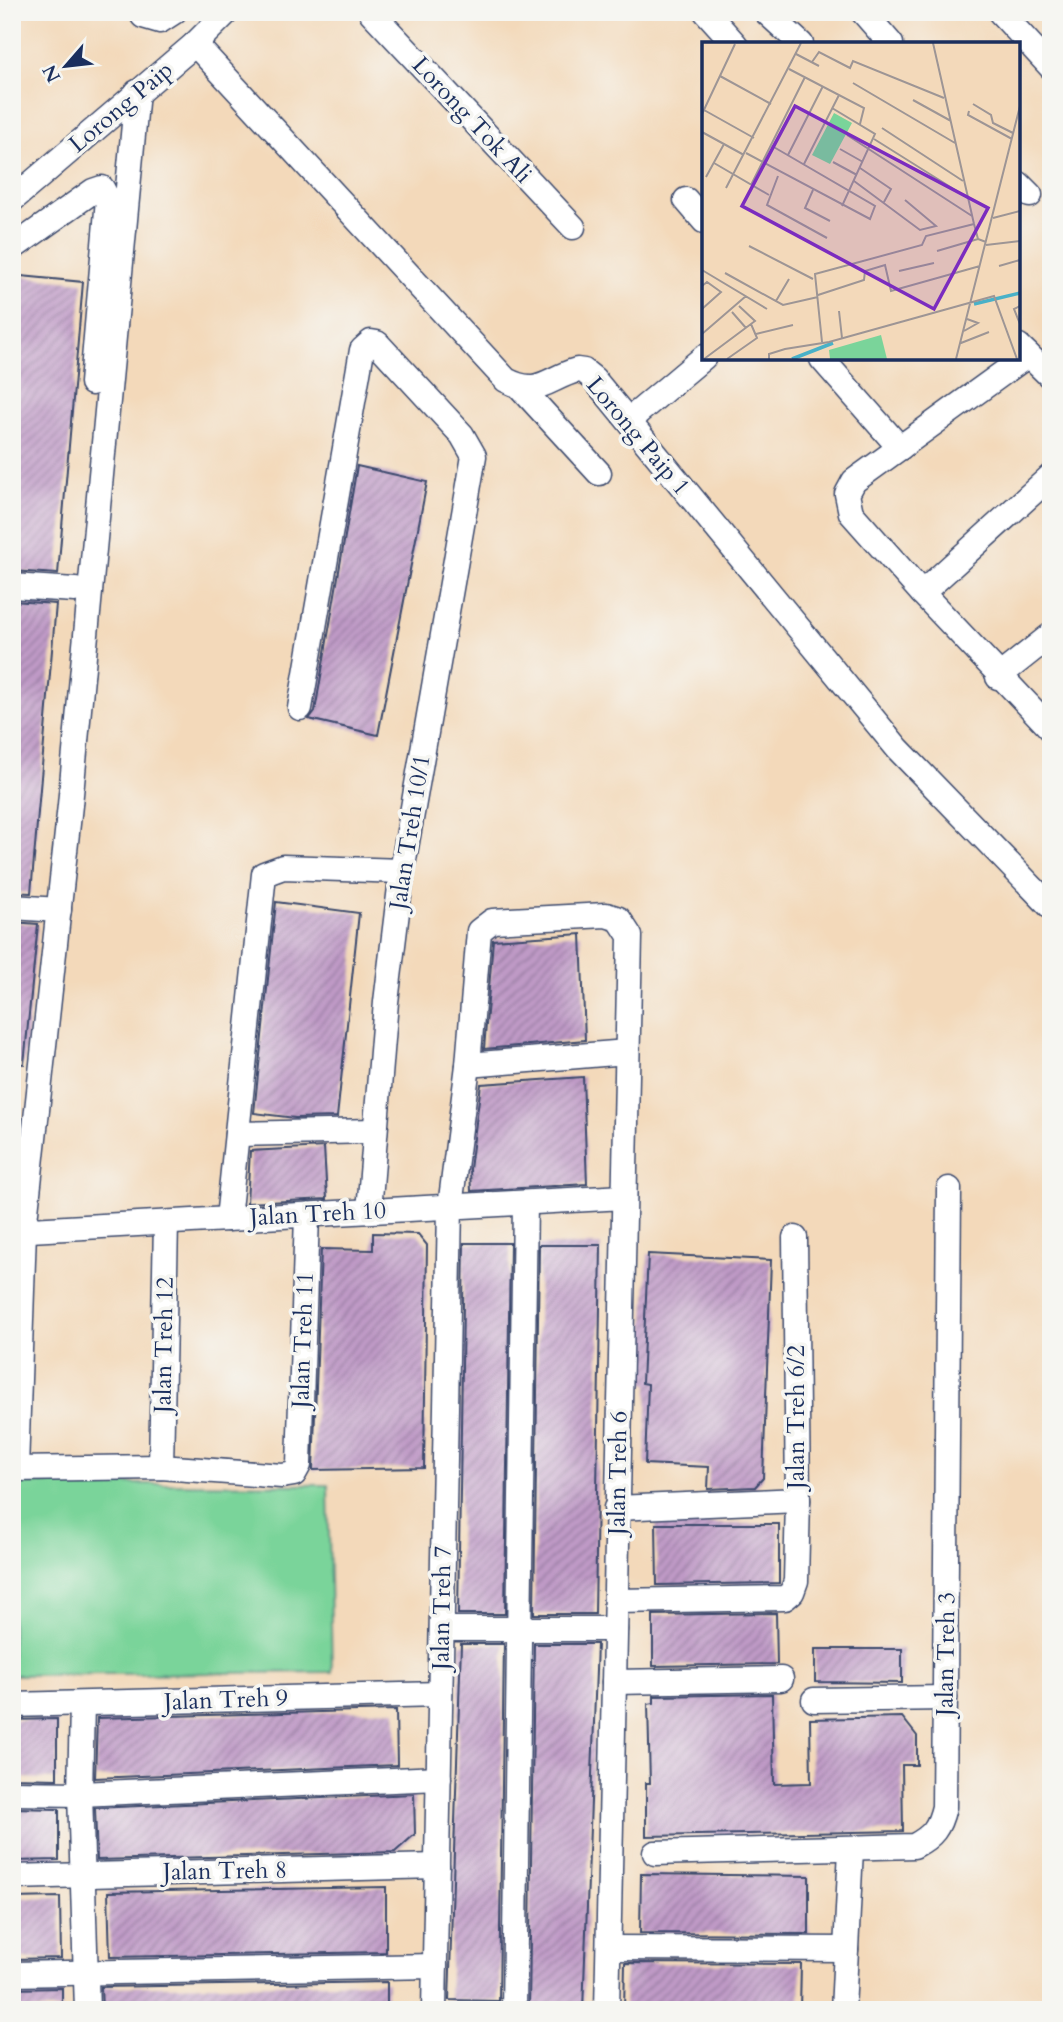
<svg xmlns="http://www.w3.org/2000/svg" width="1063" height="2022" font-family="Cardo,serif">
  <defs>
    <pattern id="building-hatch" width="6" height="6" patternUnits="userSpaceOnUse" patternTransform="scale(1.75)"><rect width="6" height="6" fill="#bf9ac6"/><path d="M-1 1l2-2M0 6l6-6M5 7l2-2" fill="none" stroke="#9a7ea4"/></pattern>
  </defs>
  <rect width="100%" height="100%" fill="#f6f6f2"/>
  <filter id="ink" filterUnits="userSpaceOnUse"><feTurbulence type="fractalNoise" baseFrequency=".0143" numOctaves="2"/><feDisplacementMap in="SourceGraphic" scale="14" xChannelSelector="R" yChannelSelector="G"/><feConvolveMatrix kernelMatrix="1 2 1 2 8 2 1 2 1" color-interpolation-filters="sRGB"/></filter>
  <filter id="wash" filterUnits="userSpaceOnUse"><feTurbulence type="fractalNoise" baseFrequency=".00686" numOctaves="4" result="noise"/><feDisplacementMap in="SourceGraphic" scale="28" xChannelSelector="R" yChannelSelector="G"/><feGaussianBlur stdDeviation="1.57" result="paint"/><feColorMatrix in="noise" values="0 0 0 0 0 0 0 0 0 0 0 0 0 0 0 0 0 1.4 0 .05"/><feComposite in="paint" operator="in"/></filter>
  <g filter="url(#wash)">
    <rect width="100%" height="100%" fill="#f3d9ba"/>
    <!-- park -->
    <path fill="#7ad49a" stroke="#4a827c" stroke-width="2" d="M 12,1483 L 328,1485 L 332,1672 L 12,1675 Z"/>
    <g id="blocks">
      <!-- building -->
      <g fill="url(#building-hatch)">
        <path d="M 21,276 L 83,282 L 58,574 L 12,571 L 12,385 Z"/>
        <path d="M 357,466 L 427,482 L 378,735 L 309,719 L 315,711 Z"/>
        <path d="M 12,601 L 56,604 L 31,893 L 12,892 Z"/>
        <path d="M 276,902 L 359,913 L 337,1117 L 295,1118 L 254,1113 Z"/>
        <path d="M 12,922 L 38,924 L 24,1064 L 12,1063 Z"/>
        <path d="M 581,934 L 585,1040 L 484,1049 L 493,940 Z"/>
        <path d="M 583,1077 L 587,1184 L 471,1191 L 470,1169 L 481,1084 Z"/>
        <path d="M 324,1147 L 327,1199 L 247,1203 L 250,1151 Z"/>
        <path d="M 373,1233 L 418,1234 L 427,1245 L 424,1468 L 313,1470 L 321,1249 L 373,1250 Z"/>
        <path d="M 464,1243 L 510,1243 L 505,1614 L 458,1614 Z"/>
        <path d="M 539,1245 L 601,1245 L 595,1614 L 534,1614 Z"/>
        <path d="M 648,1254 L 771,1260 L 763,1478 L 755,1487 L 708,1489 L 709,1467 L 645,1464 L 648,1384 L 642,1383 Z"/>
        <path d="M 656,1524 L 779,1524 L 779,1583 L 657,1585 Z"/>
        <path d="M 776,1613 L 777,1664 L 653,1666 L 653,1615 Z"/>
        <path d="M 461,1644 L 504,1644 L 499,2001 L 449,2000 Z"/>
        <path d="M 534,1644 L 597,1644 L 583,2010 L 529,2010 Z"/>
        <path d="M 815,1649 L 902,1649 L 902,1683 L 815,1682 Z"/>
        <path d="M 772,1694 L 774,1784 L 811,1783 L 810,1719 L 902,1717 L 917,1736 L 917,1765 L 902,1765 L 903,1831 L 646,1836 L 646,1783 L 650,1783 L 648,1704 L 654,1703 L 654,1696 Z"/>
        <path d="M 396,1710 L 397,1765 L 95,1778 L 97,1718 Z"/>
        <path d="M 57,1719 L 57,1779 L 12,1778 L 12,1720 Z"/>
        <path d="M 414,1794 L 415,1834 L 395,1852 L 97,1860 L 95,1808 Z"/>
        <path d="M 12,1808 L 59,1809 L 59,1860 L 12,1861 Z"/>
        <path d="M 641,1874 L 809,1876 L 809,1934 L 640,1933 Z"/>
        <path d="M 386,1887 L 386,1952 L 110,1957 L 108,1892 Z"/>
        <path d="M 60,1897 L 61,1958 L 12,1959 L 12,1898 Z"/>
        <path d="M 625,1963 L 801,1964 L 800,2010 L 624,2010 Z"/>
        <path d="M 387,1982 L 387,2010 L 102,2010 L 101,1987 Z"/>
        <path d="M 62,1988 L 62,2010 L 12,2010 L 12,1989 Z"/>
      </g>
    </g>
  </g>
  <g filter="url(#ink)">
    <use href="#blocks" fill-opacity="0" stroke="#3b486c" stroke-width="2"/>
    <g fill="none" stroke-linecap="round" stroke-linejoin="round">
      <!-- minor casing -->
      <g stroke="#3b486c" stroke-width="27">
        <g id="minor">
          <path d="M 141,12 L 143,16 L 160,21 L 174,12"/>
          <path d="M 371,12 L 573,227"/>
          <path d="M 706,12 L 735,44"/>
          <path d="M 766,12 L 801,44"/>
          <path d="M 863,12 L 891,44"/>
          <path d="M 1000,12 L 1051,67"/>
          <path d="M 195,44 L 506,380 C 539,397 546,379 577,370 L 584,371 L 594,379 L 898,749 L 1051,907"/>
          <path d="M 1019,184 L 1030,195"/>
          <path d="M 12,200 L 195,44 L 227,12"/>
          <path d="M 686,200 L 704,221"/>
          <path d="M 14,247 L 93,191 L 102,188 L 108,199 L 92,383"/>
          <path d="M 1019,346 L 1051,377"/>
          <path d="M 822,359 L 900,448"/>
          <path d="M 521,388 L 599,473"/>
          <path d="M 629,420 L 704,357"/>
          <path d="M 1051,476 L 922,593 L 1051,729"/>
          <path d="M 12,586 L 75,590"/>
          <path d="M 922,593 L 851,513 L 847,494 L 854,481 L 1028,355"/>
          <path d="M 998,677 L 1051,635"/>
          <path d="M 300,708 L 362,350 L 371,342 L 377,343 L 462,435 L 474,456 L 402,871 L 386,1002 L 369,1211"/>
          <path d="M 12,907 L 59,910"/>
          <path d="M 468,1065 L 627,1052"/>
          <path d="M 237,1134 L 375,1131"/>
          <path d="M 228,1219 L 264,874 L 283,867 L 402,871"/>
          <path d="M 12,1231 L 624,1197"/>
          <path d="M 161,1467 L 166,1223"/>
          <path d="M 12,1469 L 161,1467 L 282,1476 L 294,1474 L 299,1465 L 307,1215"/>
          <path d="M 16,1469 L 24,1230 L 70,805 L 137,92"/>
          <path d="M 616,1508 L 798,1500 L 795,1238"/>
          <path d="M 616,1601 L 785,1598 L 792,1592 L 796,1581 L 798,1500"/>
          <path d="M 442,1629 L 615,1629"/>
          <path d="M 614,1682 L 781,1679"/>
          <path d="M 814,1700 L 945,1698"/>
          <path d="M 82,1704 L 80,1794 L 87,2010"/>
          <path d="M 12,1705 L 440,1694"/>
          <path d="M 12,1793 L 80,1794 L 439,1778"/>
          <path d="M 655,1853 L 914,1846 C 933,1836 939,1828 944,1807 L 949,1189"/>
          <path d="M 12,1877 L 437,1866"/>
          <path d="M 609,1948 L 846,1949"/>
          <path d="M 12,1974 L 435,1966"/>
          <path d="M 434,2010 L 450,1207 L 468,1065 L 479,931 L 492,921 L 606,915 L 619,919 L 630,936 L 607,2010"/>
          <path d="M 514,2010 L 525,1203"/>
          <path d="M 843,2010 L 851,1849"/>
        </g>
      </g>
      <!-- minor -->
      <use href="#minor" stroke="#fff" stroke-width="24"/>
    </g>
  </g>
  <g text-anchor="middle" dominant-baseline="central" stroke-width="7" stroke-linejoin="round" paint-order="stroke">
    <!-- street labels -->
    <g font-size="24" fill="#1b2f5e" stroke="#f6f6f2">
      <text transform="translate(121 107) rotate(-40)">Lorong Paip</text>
      <text transform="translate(472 120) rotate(47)">Lorong Tok Ali</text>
      <text transform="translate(638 436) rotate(50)">Lorong Paip 1</text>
      <text transform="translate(410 832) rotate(-81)">Jalan Treh 10/1</text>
      <text transform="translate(318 1214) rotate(-3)">Jalan Treh 10</text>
      <text transform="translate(303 1340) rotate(-88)">Jalan Treh 11</text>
      <text transform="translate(164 1345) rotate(-89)">Jalan Treh 12</text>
      <text transform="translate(796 1417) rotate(-90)">Jalan Treh 6/2</text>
      <text transform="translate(618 1473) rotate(-89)">Jalan Treh 6</text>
      <text transform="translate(442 1608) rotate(-89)">Jalan Treh 7</text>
      <text transform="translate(946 1654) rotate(-89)">Jalan Treh 3</text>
      <text transform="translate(226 1700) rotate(-2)">Jalan Treh 9</text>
      <text transform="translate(225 1871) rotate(-1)">Jalan Treh 8</text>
    </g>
  </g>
  <!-- overview -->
  <g transform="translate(702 42)">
    <rect width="318" height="318" fill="#f3d9ba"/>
    <path d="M 132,71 L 150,81 L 128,122 L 110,113 ZM 179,293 L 185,317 L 128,317 L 127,308 Z" fill="#7ad49a"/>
    <path fill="none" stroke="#49b1c8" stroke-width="3.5" d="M 272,262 L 318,251M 90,317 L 131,301"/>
    <path fill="none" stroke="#9d9595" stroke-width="2" d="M 231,1 L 272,182 L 276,197 L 284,200M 94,12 L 117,24M 110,20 L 117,10 L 148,26 L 151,19 L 242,56M 87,27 L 162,66 L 158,82M 18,34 L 69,62M 151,41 L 253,101M 211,58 L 249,79M 271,62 L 289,73 L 291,81 L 311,91M 130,66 L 173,92 L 140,164M 2,68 L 52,96M 267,69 L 266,73 L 310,97M 0,72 L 33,2M 180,86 L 261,139M 0,90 L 42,113M 145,93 L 270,174M 172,97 L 266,156M 138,107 L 161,120M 44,111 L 168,177 L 173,164 L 70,104M 86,113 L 121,44M 131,120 L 155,133M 12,121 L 67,153M 102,122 L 137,53M 158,126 L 189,147 L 182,160M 76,134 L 65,163 L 125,196M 4,135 L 22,102M 152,139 L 218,188 L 234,184 L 203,158M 49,143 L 103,35M 24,146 L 99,1M 111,148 L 103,166 L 128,179M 291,176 L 318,169M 284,203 L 318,199M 47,204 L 111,237M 235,209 L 276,197M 297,224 L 318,218M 0,228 L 65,267M 197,229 L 232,221M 23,231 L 81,263 L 116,255M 0,244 L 5,240 L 19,250 L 0,267M 116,253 L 162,238 L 163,229 L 183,223 L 189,249 L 278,224M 74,259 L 87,237M 318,264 L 312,267 L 318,282M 137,269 L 140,296M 30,270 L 44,286M 262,289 L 276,281 L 265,277M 0,292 L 44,254M 54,292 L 91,283M 120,300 L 113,232 L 220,203 L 224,194 L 272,182M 259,301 L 287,290M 2,317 L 53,279 L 37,264M 25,317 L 55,296 L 49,282M 67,317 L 67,312 L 83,307 L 127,300 L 292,254 L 315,317M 254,317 L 318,64"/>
    <path fill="#7b2cbf" fill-opacity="0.15" stroke="#7b2cbf" stroke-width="3.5" d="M 93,64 L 286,166 L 232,267 L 40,164 Z"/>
    <rect width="318" height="318" fill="none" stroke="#1b2f5e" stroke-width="3.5"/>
  </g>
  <!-- margin -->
  <rect width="1063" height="2022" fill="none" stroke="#f6f6f2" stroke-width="42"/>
  <!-- north arrow -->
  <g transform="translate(66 66) rotate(242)" stroke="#f6f6f2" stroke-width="5" paint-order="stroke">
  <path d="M0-5L12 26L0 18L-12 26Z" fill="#1b2f5e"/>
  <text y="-10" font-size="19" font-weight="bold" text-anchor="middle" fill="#1b2f5e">N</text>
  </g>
</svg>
